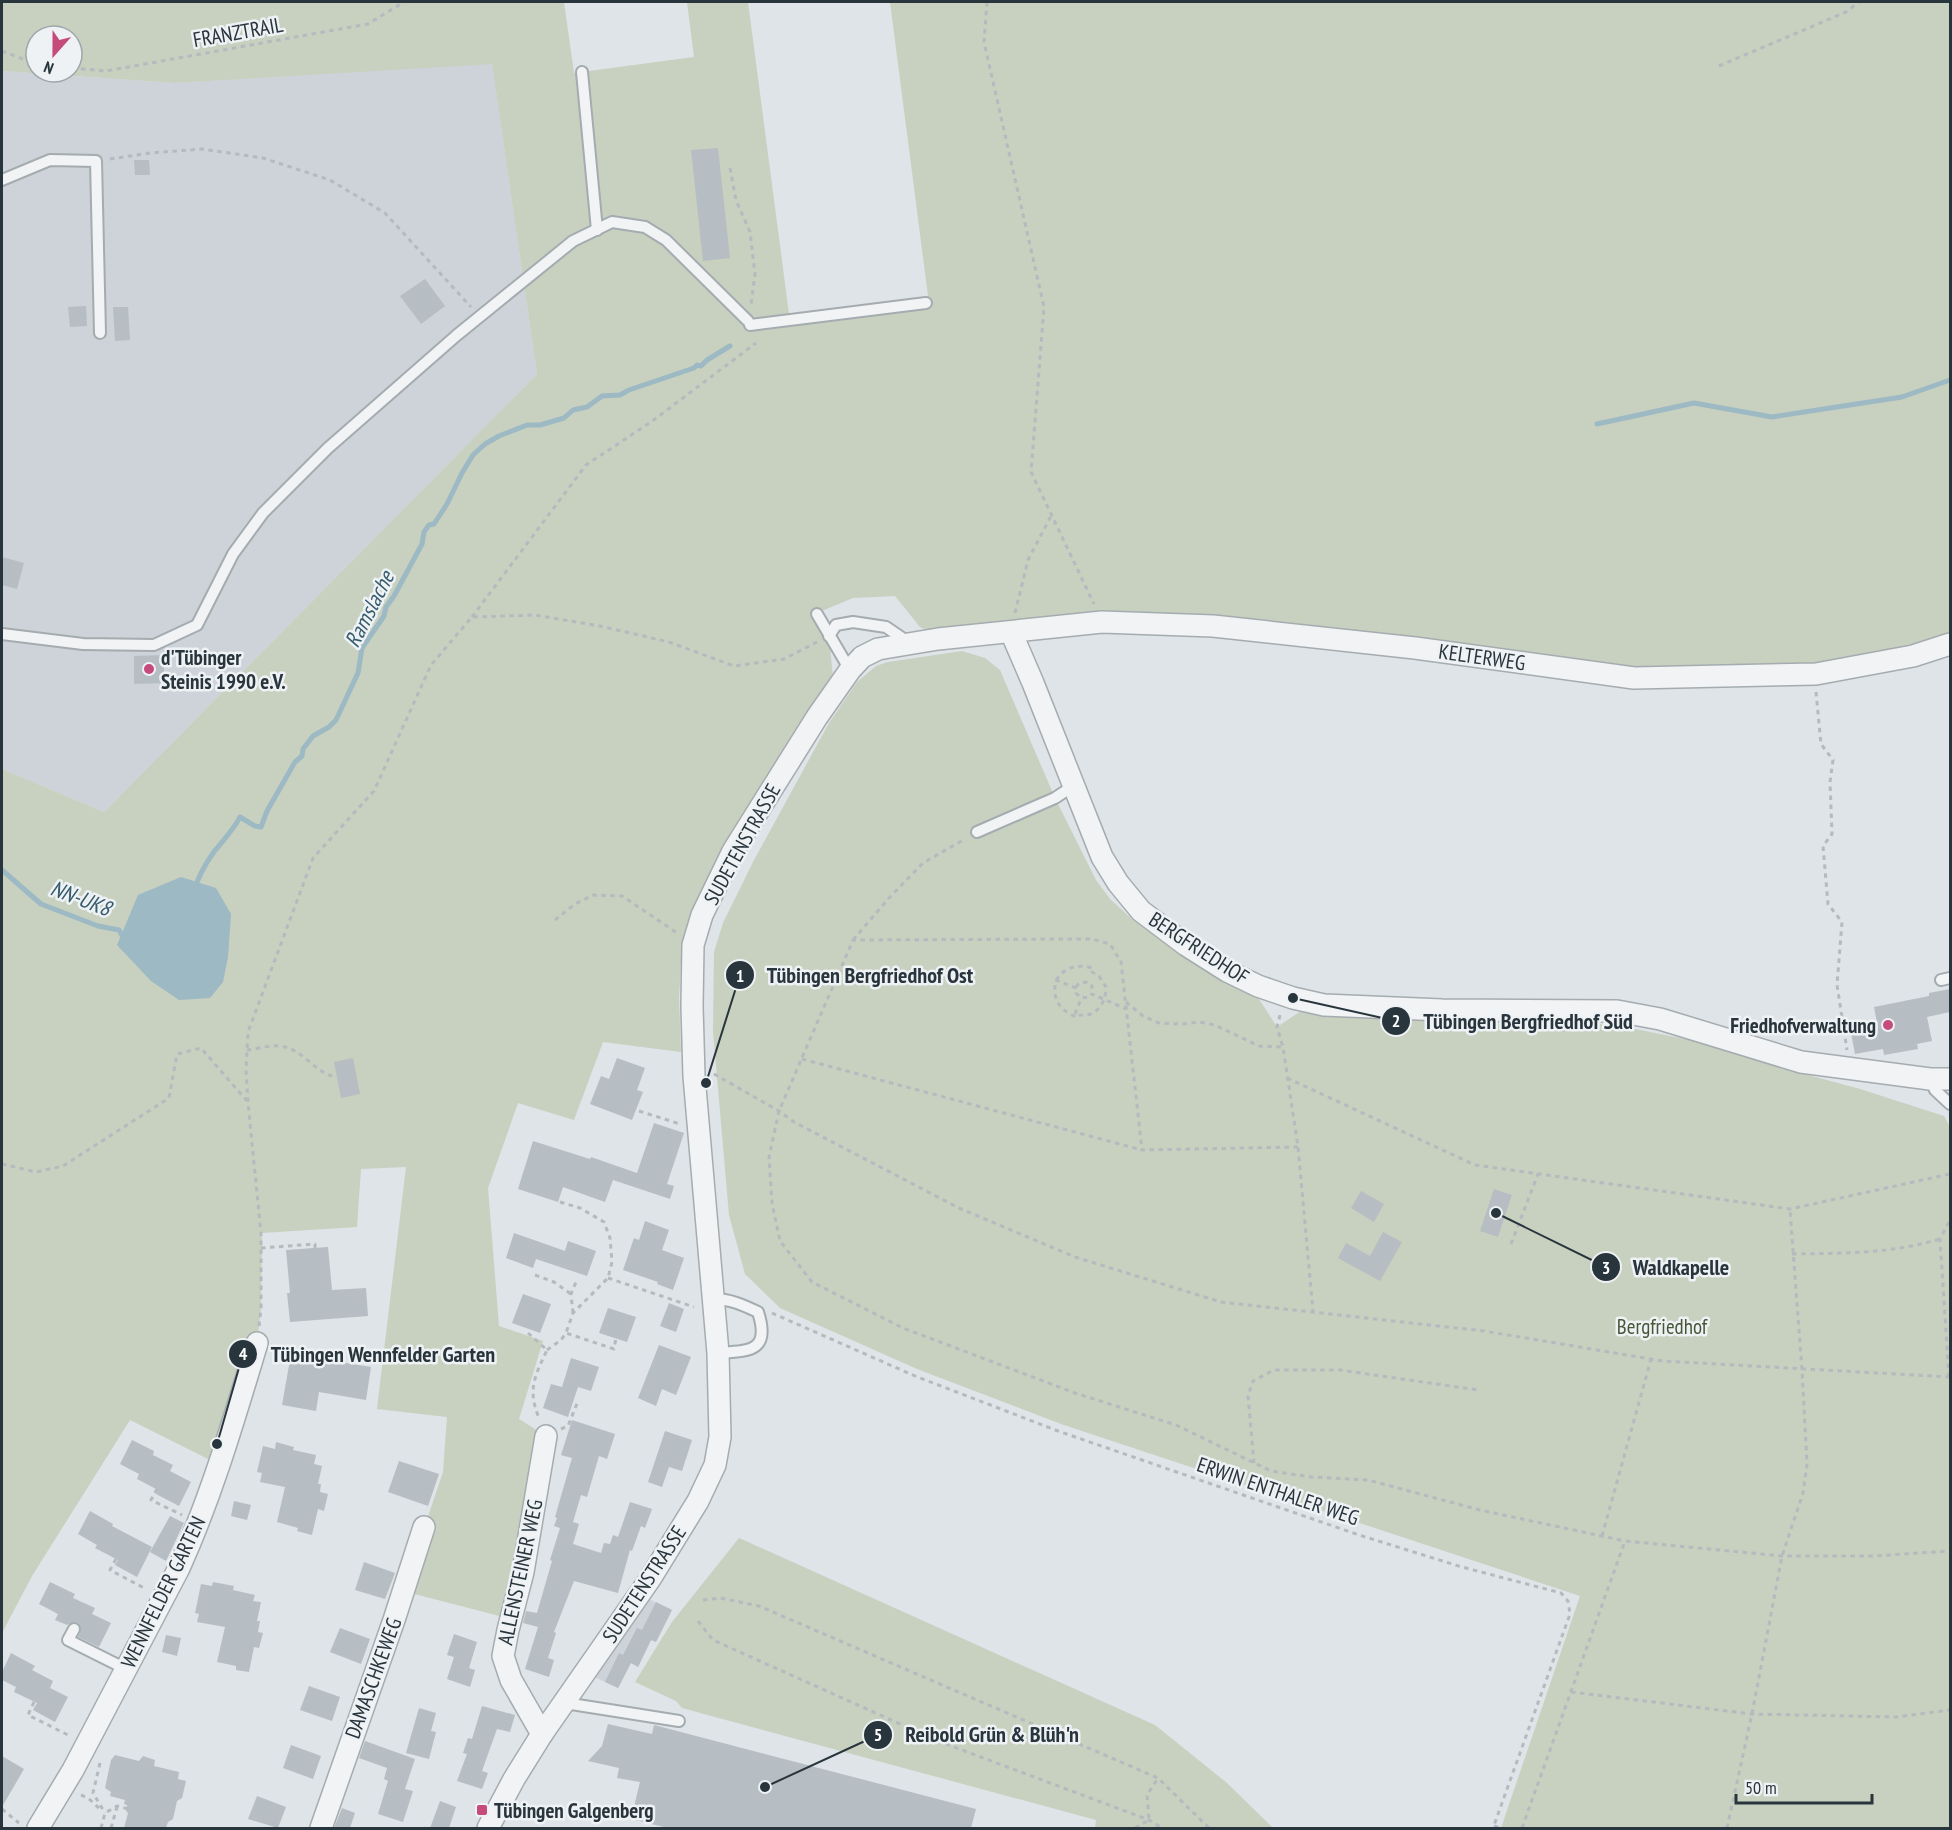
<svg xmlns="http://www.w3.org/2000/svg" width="1952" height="1830" font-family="'PT Sans Narrow',sans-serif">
  <rect width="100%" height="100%" fill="#dee4e7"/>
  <!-- built -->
  <g fill="#cdd3d8">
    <path d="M 492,63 L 537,374 L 104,812 L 2,769 L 2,71 L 175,83 Z"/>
    <path d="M 640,1595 L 672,1610 L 656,1642 L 651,1640 L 638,1667 L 631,1663 L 618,1688 L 586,1673 Z"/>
  </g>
  <!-- green -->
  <g fill="#c8d0c0" fill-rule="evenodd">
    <path d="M 2,2 L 564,2 L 574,73 L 694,57 L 687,2 L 748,2 L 789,314 L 928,296 L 890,2 L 1950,2 L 1950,636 L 1912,649 L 1815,666 L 1633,670 L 1210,620 L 936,634 L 920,627 L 895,596 L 853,598 L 817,613 L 829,636 L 833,678 L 722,849 L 691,913 L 682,943 L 679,998 L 681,1052 L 603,1042 L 574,1120 L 518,1103 L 488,1188 L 499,1326 L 543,1341 L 519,1419 L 546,1436 L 511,1619 L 403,1591 L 443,1472 L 447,1417 L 377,1409 L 406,1167 L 361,1169 L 357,1227 L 262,1233 L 261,1308 L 257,1343 L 220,1465 L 130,1420 L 32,1576 L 2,1633 L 2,769 L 104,812 L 537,374 L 492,64 L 175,83 L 2,71 ZM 36,36 L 72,36 L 72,72 L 36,72 Z"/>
    <path d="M 962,651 L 985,658 L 1000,670 L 1055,798 L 1096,880 L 1110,899 L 1133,920 L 1180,951 L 1229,977 L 1259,999 L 1277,1027 L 1307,1007 L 1441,1017 L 1615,1025 L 1695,1041 L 1797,1072 L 1860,1089 L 1944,1116 L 1950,1127 L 1950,1828 L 1501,1828 L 1580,1596 L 1061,1424 L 917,1369 L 780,1308 L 745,1274 L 729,1215 L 713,1031 L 714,952 L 723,923 L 753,862 L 829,723 L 857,682 L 876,666 L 888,662 Z"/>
    <path d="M 739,1538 L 1155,1725 L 1227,1783 L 1273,1828 L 1095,1828 L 1096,1820 L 682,1708 L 676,1701 L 635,1682 L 672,1622 Z"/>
  </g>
  <!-- water -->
  <path fill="#9cb9c4" d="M 181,877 L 216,888 L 231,914 L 228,957 L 223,982 L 210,998 L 179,1000 L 151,981 L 117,945 L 138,895 Z"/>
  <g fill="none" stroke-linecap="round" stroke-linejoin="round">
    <!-- stream -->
    <g stroke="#9cb9c4" stroke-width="5">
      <path d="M 1597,424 L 1694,403 L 1772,417 L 1902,397 L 1950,380"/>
      <path d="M 2,870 L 41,904 L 98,926 L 119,930 L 124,939"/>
      <path d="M 195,887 C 201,871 211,854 223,841 C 229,833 235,827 240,817 L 255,826 L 261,827 L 267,811 L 295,762 L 302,756 L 303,749 L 313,736 L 329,727 L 336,720 L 358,673 L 362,648 L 384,616 L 386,607 L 394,596 L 422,544 L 424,532 L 429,525 L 434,524 L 447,504 L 462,473 L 473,455 L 485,444 L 499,436 L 527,425 L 540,425 L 564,418 L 573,410 L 587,407 L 602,396 L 620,395 L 629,390 L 694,368 L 697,365 L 701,366 L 707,360 L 730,346"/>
    </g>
  </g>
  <!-- building -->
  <g fill="#b6bec3">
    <path d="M 718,148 L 730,258 L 703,261 L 691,150 Z"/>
    <path d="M 134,160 L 149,160 L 150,175 L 135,175 Z"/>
    <path d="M 425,279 L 445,306 L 421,324 L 400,296 Z"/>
    <path d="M 86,306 L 87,326 L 70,327 L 68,307 Z"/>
    <path d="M 113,307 L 128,307 L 130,340 L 115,341 Z"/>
    <path d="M 2,557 L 24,563 L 17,589 L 2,585 Z"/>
    <path d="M 164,655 L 164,683 L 134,684 L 134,656 Z"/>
    <path d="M 1950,989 L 1950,1012 L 1927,1017 L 1932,1041 L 1917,1044 L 1918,1049 L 1884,1055 L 1883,1049 L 1855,1054 L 1851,1033 L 1878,1028 L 1874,1007 L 1929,996 L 1929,993 Z"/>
    <path d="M 353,1058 L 360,1094 L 341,1098 L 334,1062 Z"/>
    <path d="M 617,1058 L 645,1068 L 637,1090 L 643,1092 L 632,1120 L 590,1104 L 601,1076 L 609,1079 Z"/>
    <path d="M 654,1123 L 684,1133 L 667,1184 L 674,1186 L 670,1199 L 613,1180 L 605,1202 L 563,1187 L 558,1202 L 518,1189 L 533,1141 L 590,1159 L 591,1157 L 637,1173 Z"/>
    <path d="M 1494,1189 L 1512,1195 L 1498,1237 L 1480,1231 Z"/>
    <path d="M 1361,1191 L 1384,1204 L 1374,1222 L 1351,1208 Z"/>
    <path d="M 645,1221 L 669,1230 L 662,1250 L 684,1258 L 673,1290 L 657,1284 L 658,1282 L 623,1270 L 634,1238 L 639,1240 Z"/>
    <path d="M 1383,1232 L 1402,1242 L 1380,1281 L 1338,1258 L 1346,1243 L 1370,1256 Z"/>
    <path d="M 514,1233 L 565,1251 L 568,1241 L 596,1251 L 587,1276 L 536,1259 L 533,1268 L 506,1258 Z"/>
    <path d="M 328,1247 L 332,1290 L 366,1288 L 368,1316 L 290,1322 L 287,1293 L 290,1293 L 286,1250 Z"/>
    <path d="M 523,1294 L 551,1304 L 540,1333 L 512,1323 Z"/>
    <path d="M 669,1303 L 684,1309 L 676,1332 L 660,1326 Z"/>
    <path d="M 608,1308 L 636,1317 L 627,1342 L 599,1333 Z"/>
    <path d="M 659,1345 L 691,1357 L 676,1395 L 662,1389 L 656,1406 L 638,1398 Z"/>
    <path d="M 291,1354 L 371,1367 L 366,1400 L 319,1392 L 316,1411 L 282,1405 Z"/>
    <path d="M 571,1358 L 599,1367 L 591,1391 L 578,1387 L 568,1417 L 543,1408 L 551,1384 L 562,1387 Z"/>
    <path d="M 572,1420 L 615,1434 L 607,1459 L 599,1456 L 587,1497 L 581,1495 L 573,1522 L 579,1524 L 573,1544 L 601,1553 L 604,1543 L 610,1544 L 613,1535 L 618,1537 L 630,1502 L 652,1509 L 645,1528 L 641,1526 L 632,1551 L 630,1550 L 618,1593 L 574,1581 L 554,1632 L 556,1633 L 548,1658 L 554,1660 L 549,1677 L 525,1669 L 538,1627 L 523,1623 L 526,1611 L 537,1613 L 552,1561 L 550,1560 L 560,1528 L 554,1526 L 557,1518 L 555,1517 L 572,1458 L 561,1455 Z"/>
    <path d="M 665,1431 L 692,1440 L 682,1471 L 669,1467 L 662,1487 L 648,1482 Z"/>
    <path d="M 132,1440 L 154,1451 L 153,1455 L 173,1465 L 170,1471 L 191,1482 L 179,1506 L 156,1494 L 158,1490 L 137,1479 L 139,1474 L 120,1464 Z"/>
    <path d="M 276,1442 L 294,1447 L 293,1450 L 316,1455 L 314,1464 L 322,1466 L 318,1484 L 321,1484 L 320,1492 L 328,1494 L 324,1511 L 318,1509 L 312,1535 L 297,1531 L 298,1528 L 277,1522 L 285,1487 L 260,1482 L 262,1473 L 257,1472 L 263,1446 L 275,1449 Z"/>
    <path d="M 399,1461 L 439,1474 L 428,1506 L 388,1492 Z"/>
    <path d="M 234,1501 L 251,1505 L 247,1520 L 231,1516 Z"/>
    <path d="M 90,1511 L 113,1524 L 112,1526 L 152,1547 L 137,1577 L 115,1565 L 118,1560 L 95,1548 L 97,1545 L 78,1534 Z"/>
    <path d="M 170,1516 L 184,1523 L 166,1561 L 150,1552 Z"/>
    <path d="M 364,1562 L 395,1573 L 385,1599 L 355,1590 Z"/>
    <path d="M 50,1582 L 75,1594 L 73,1598 L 95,1608 L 92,1614 L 111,1623 L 99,1647 L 78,1637 L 81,1629 L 78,1623 L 73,1622 L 67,1625 L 55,1620 L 58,1614 L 39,1604 Z"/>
    <path d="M 213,1582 L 234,1586 L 233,1590 L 255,1595 L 253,1601 L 261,1602 L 257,1621 L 260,1621 L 258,1632 L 263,1633 L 259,1648 L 254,1647 L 249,1672 L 236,1670 L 236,1666 L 217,1662 L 225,1627 L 197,1622 L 199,1614 L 195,1613 L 201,1584 L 212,1586 Z"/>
    <path d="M 656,1602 L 672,1610 L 656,1642 L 651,1640 L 638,1667 L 631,1663 L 618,1688 L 605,1682 L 619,1653 L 623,1655 L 637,1628 L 642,1630 Z"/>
    <path d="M 340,1628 L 370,1639 L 361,1664 L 330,1652 Z"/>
    <path d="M 454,1634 L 477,1642 L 469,1668 L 475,1670 L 470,1687 L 447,1679 L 454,1657 L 447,1655 Z"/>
    <path d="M 166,1635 L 181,1638 L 177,1656 L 162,1652 Z"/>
    <path d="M 11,1653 L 35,1666 L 32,1670 L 53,1681 L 50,1688 L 68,1697 L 55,1722 L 33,1710 L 37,1703 L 14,1692 L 16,1687 L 2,1680 L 2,1672 Z"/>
    <path d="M 309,1686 L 340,1697 L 332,1721 L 300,1710 Z"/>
    <path d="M 482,1706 L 515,1715 L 510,1732 L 497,1729 L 482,1771 L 488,1773 L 482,1789 L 457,1781 L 467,1754 L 463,1753 L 468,1738 L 472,1739 Z"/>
    <path d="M 419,1708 L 436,1713 L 431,1731 L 436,1732 L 429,1759 L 406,1753 Z"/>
    <path d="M 608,1724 L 652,1734 L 654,1725 L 976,1809 L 971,1828 L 668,1828 L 631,1819 L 640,1782 L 617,1778 L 619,1768 L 588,1761 L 602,1746 Z"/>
    <path d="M 365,1741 L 415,1759 L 405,1789 L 413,1791 L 403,1822 L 378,1814 L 388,1781 L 384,1779 L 387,1768 L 359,1758 Z"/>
    <path d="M 291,1745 L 321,1756 L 313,1779 L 283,1768 Z"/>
    <path d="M 115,1755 L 139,1761 L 143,1756 L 155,1760 L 154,1766 L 179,1772 L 178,1779 L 186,1781 L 182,1798 L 177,1801 L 173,1819 L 168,1822 L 166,1828 L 124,1828 L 128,1813 L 126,1811 L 127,1805 L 124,1804 L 125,1800 L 110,1796 L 111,1792 L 105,1788 L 111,1760 Z"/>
    <path d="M 2,1756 L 24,1769 L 2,1807 Z"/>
    <path d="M 257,1796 L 286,1807 L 278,1828 L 248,1819 Z"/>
    <path d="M 440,1801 L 456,1807 L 449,1828 L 430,1828 Z"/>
    <path d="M 342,1808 L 355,1813 L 350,1828 L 334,1828 Z"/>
  </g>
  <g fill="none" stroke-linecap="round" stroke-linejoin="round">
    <!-- lane casing -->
    <g stroke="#a4acb0" stroke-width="14">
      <g id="lane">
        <path d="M 582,72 L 597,230"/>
        <path d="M 2,180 L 50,160 L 96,161 L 100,333"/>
        <path d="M 750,325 L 926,303"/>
        <path d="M 817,614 L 850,670"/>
        <path d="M 2,634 L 83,644 L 154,645 L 197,625 L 233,554 L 263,513 L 328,448 L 457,335 L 573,241 L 612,222 L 645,227 L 666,240 L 748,321"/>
        <path d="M 829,636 L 836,625 L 853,622 L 886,627 L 908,642"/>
        <path d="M 977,832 L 1055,798 L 1073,786"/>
        <path d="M 1941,980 L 1950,978"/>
        <path d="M 1930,1079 L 1935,1090 L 1950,1104"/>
        <path d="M 714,1299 C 730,1299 743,1305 758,1312 C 771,1352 749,1351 718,1353"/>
        <path d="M 74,1629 L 68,1640 L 126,1669"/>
        <path d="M 565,1703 L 679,1721"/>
      </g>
    </g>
    <!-- street casing -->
    <g stroke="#a4acb0" stroke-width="24">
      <g id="street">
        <path d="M 1011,632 L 1033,683 L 1102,857 L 1118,883 L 1141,911 L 1186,945 L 1227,971 L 1258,986 L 1293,998 L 1324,1005 L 1442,1010 L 1617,1011 L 1660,1019 L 1801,1062 L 1930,1079 L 1950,1079"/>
        <path d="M 542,1734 L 511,1680 L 503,1656 L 508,1630 L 523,1572 L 546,1436"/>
        <path d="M 38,1828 L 73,1770 L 179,1568 C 212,1495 234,1419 257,1343"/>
        <path d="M 321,1828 L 394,1620 L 424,1527"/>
        <path d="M 488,1828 L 514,1779 L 542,1734 L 650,1579 L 698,1501 L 715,1465 L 720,1437 L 718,1353 L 694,1076 L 692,1006 L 693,945 L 702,915 L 733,851 L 817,717 L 850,670 L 862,657 L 878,649 L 938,639 L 1102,622 L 1213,626 L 1415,648 L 1634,678 L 1816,674 L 1913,656 L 1950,644"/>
      </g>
    </g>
    <!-- path -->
    <g stroke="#b5babe" stroke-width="3" stroke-dasharray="4.5 4.5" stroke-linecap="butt">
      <path d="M 987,2 L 984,42 L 1044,307 L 1031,472 L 1094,604"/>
      <path d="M 2,51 L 36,64"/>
      <path d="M 1719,66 L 1846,12 L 1859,2"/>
      <path d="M 72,68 L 106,71 L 368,24 L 404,2"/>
      <path d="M 110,159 L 150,153 L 202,149 L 263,158 L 330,180 L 385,213 L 471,307"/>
      <path d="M 730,168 L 736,200 L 750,232 L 755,274 L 751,305"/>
      <path d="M 1015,613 L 1028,560 L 1052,514"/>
      <path d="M 472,617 L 586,465 L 651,422 L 756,343"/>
      <path d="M 1816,692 L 1821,744 L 1833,760 L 1830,782 L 1832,834 L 1823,846 L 1828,904 L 1842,922 L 1837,985 L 1847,1050"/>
      <path d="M 555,920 L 575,904 L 593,895 L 622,896 L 677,933"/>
      <path d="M 853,940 L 889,898 L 923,863 L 965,839"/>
      <path d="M 1056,980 C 1066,966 1078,964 1093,968 L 1092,972 L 1099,976 L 1106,987 C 1106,1005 1094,1020 1075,1014 L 1074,1016 C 1058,1009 1052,997 1056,980 L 1076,988 L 1076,993 L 1081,998 L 1089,997 L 1092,994 L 1126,1009"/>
      <path d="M 1076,987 L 1079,983 L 1088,982 L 1092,986 L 1092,994"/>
      <path d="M 1126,1002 L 1143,1016 L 1159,1023 L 1182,1024 L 1199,1022 L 1215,1025 L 1259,1046 L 1283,1047"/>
      <path d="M 1075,1014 L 1081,999"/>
      <path d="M 1280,1015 L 1277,1027 L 1283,1047 L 1298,1147 L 1313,1311"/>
      <path d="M 247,1050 C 257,1049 270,1045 280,1046 C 304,1049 314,1073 336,1077"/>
      <path d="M 802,1059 L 1142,1150"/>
      <path d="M 714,1074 L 779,1111 L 794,1122 L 959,1208 L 1075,1257 L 1221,1302 L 1484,1331 L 1662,1361 L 1950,1377"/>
      <path d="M 1287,1078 L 1475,1165 L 1790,1209 L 1950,1174"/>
      <path d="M 639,1111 L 680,1124"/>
      <path d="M 1298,1147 L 1142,1150 L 1121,962 L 1110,944 L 1092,939 L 1068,939 L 853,940 L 779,1111 L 769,1157 L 772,1203 L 780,1241 L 812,1282 L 903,1328 L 1075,1393 L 1176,1425 L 1271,1471 L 1311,1477 L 1368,1480 L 1480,1510 L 1625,1541"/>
      <path d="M 2,1164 L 36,1172 L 63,1166 L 169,1098 L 177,1054 L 201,1048 L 247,1101"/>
      <path d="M 560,1202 L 580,1208 L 604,1222 L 610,1238 L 612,1262 L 608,1278 L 573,1313 L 566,1333"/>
      <path d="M 1511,1244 L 1538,1174"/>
      <path d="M 261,1248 L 315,1244 L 315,1248"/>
      <path d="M 1792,1254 C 1845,1253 1889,1254 1940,1239"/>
      <path d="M 535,1275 L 554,1282 L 571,1294"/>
      <path d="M 608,1278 L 694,1307"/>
      <path d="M 573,1313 L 571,1294 L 576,1282"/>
      <path d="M 772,1313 L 915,1376 L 1058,1431 L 1359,1535 L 1462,1567 L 1561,1593 L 1568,1601 L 1570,1614 L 1493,1828"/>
      <path d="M 259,1326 L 261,1308 L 261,1233 L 248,1103 L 246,1070 L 248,1032 L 313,858 L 374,791 L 431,665 L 472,617 L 535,615 L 600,626 L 669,642 L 734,666 L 784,659 L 817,642"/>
      <path d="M 528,1333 L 547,1350 C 535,1376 527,1389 539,1418"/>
      <path d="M 547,1350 L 561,1340 L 566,1333 L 614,1349 L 616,1338"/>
      <path d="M 1949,1377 L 1940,1239 L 1950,1220"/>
      <path d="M 561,1429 L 568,1426 L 578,1401"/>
      <path d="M 1254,1463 L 1248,1396 L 1253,1381 L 1274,1370 L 1340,1370 L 1478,1390"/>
      <path d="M 157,1489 L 151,1500 L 182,1515"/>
      <path d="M 1602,1536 L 1651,1359"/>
      <path d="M 116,1559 L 110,1570 L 146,1589"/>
      <path d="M 703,1600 L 720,1598 L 759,1606 L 1158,1778 L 1209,1828"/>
      <path d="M 698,1621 L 713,1640 L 938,1741 L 1149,1820 L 1162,1828"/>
      <path d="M 1571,1692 L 1752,1714 L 1896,1717 L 1950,1710"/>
      <path d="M 34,1702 L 28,1715 L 70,1736"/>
      <path d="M 100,1763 L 93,1793 L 105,1813"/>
      <path d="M 81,1795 L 88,1798 L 101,1810"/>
      <path d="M 2,1809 L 19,1823"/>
      <path d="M 1494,1826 L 1501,1828"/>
      <path d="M 101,1828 L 105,1813 L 117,1806 L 129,1809"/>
      <path d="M 111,1828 L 117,1807"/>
      <path d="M 1135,1828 L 1149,1820 L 1147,1795 L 1158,1778"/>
      <path d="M 1522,1828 L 1625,1541 L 1782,1556 L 1874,1556 L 1950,1551"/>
      <path d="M 1727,1828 L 1752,1714 L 1782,1556 L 1803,1493 L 1807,1464 L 1802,1370 L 1790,1210"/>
    </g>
    <!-- lane -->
    <use href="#lane" stroke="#f1f3f5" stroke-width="10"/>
    <!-- street -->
    <use href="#street" stroke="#f1f3f5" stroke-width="21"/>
  </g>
  <!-- markers -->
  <g fill="#c44b7a" stroke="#eef2f5" stroke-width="2">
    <circle cx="149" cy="669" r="6"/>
    <circle cx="1888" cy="1025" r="6"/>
    <rect x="476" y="1804" width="12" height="12" rx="3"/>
  </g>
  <g text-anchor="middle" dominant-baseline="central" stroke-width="5" stroke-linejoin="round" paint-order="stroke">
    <!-- street labels -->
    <g font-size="21" fill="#29353c" stroke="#eef2f5">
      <text transform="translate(238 32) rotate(-10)">FRANZTRAIL</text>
      <text transform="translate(1482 657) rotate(8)">KELTERWEG</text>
      <text transform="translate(742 844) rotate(-61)">SUDETENSTRASSE</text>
      <text transform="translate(1199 948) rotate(33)">BERGFRIEDHOF</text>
      <text transform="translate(1278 1491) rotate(19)">ERWIN ENTHALER WEG</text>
      <text transform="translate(520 1572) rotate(-78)">ALLENSTEINER WEG</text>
      <text transform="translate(644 1584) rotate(-57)">SUDETENSTRASSE</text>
      <text transform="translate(163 1592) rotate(-64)">WENNFELDER GARTEN</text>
      <text transform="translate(373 1678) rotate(-70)">DAMASCHKEWEG</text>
    </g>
    <!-- poi labels -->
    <g font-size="21" font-weight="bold" fill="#29353c" stroke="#eef2f5" text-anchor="start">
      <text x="161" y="657">d'Tübinger<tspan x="161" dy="24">Steinis 1990 e.V.</tspan></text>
      <text x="1876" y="1025" text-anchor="end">Friedhofverwaltung</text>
      <text x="494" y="1810">Tübingen Galgenberg</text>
    </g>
    <!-- park labels -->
    <g font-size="21" fill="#455737" stroke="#eef2f5">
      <text x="1662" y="1326">Bergfriedhof</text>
    </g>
    <!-- water labels -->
    <g font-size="22" font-style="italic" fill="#365c6d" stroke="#eef2f5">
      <text transform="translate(369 609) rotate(-63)">Ramslache</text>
      <text transform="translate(81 898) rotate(21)">NN-UK8</text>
    </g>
  </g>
  <!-- callouts -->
  <path fill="none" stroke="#29353c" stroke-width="2" d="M706 1083L740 975M1293 998L1396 1021M1496 1213L1606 1267M217 1444L243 1354M765 1787L878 1735"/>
  <g fill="#29353c" stroke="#eef2f5" stroke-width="2">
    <circle cx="706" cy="1083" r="6"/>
    <circle cx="1293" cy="998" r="6"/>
    <circle cx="1496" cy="1213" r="6"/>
    <circle cx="217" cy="1444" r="6"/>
    <circle cx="765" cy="1787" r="6"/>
    <circle cx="740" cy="975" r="15"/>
    <circle cx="1396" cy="1021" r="15"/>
    <circle cx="1606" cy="1267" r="15"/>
    <circle cx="243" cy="1354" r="15"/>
    <circle cx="878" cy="1735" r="15"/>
  </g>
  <g font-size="18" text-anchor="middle" font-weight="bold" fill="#fff">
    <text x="740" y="982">1</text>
    <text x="1396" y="1027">2</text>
    <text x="1606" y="1274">3</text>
    <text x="243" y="1360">4</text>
    <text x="878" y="1741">5</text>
  </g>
  <g font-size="22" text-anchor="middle" font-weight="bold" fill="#29353c" stroke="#eef2f5" stroke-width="5" stroke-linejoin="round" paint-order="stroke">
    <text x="870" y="983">Tübingen Bergfriedhof Ost</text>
    <text x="1528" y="1029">Tübingen Bergfriedhof Süd</text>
    <text x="1681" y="1275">Waldkapelle</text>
    <text x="383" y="1362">Tübingen Wennfelder Garten</text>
    <text x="992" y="1742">Reibold Grün &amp; Blüh'n</text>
  </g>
  <!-- border -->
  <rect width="1952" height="1830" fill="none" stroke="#29353c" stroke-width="6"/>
  <!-- north arrow -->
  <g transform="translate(54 54) rotate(201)"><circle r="28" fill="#eef2f5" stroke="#9fa6ab" stroke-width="1.5"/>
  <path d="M0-4.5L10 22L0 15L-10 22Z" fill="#c44b7a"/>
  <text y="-9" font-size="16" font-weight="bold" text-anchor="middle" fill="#29353c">N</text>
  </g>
  <!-- scale -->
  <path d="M1736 1794v9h136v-9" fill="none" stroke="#29353c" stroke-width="3"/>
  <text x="1745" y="1794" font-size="18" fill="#29353c" stroke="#eef2f5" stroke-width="4.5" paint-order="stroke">50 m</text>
</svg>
